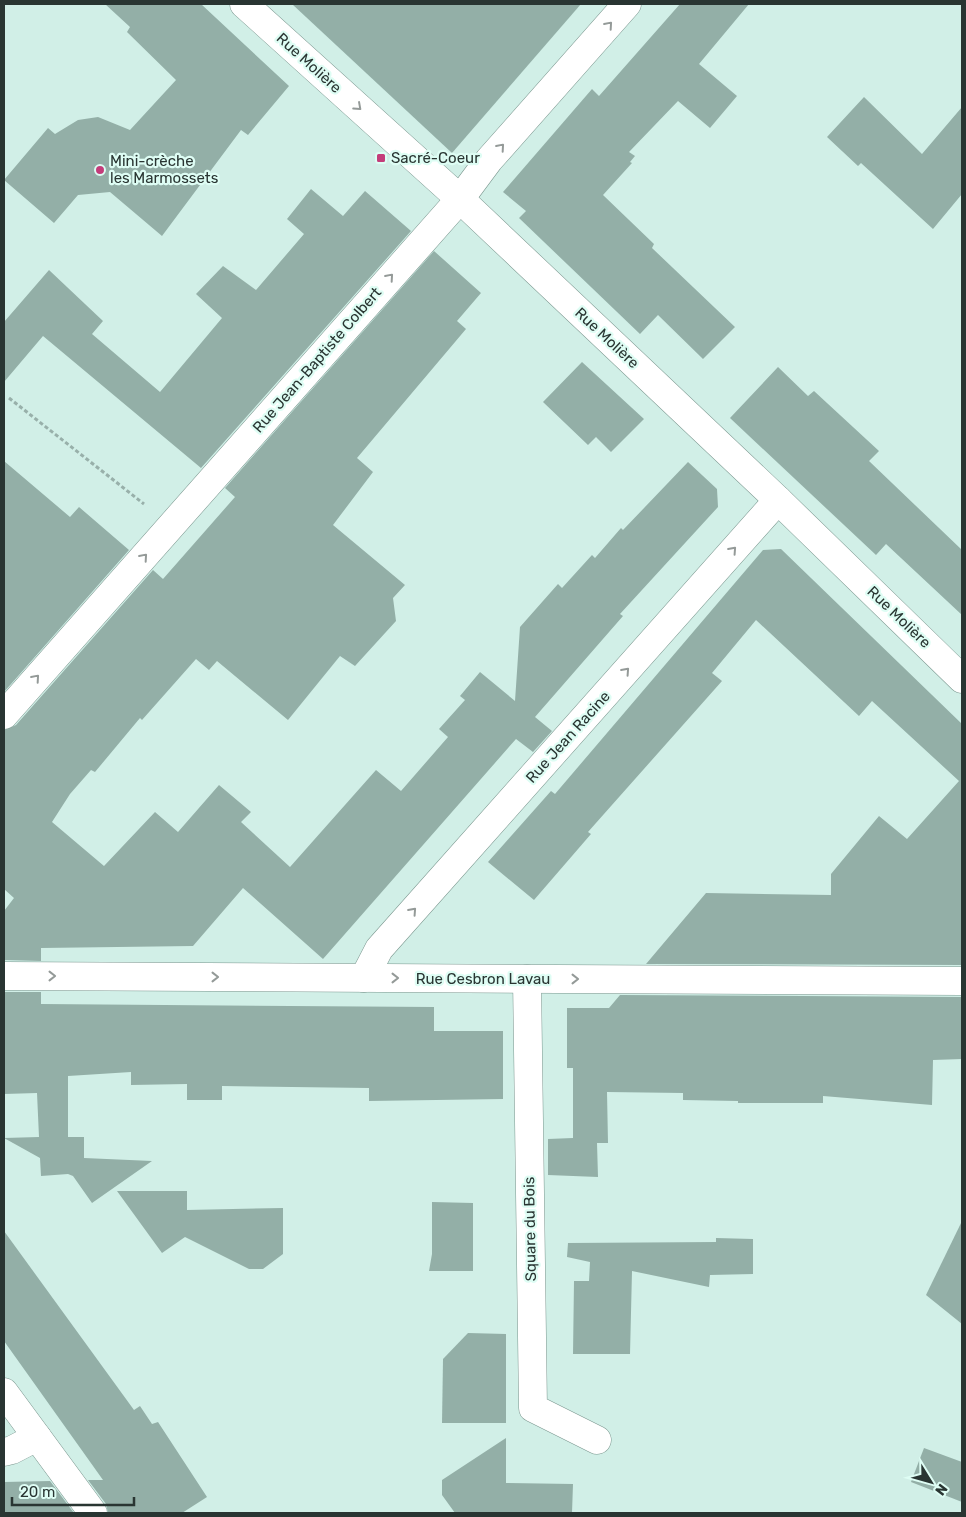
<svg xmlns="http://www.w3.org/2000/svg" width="966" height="1517" font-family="Rubik,sans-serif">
  <rect width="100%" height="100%" fill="#d1efe7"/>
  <!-- building -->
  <g fill="#93afa7">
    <path d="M 105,4 L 201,4 L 289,86 L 248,135 L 241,130 L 162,236 L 110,192 L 78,195 L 54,223 L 4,180 L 48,128 L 55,134 L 78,120 L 98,117 L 130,130 L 176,80 L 127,32 L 130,27 Z"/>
    <path d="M 292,4 L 581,4 L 452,153 Z"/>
    <path d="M 680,4 L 749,4 L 699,64 L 737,96 L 710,128 L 678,101 L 629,152 L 635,156 L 630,162 L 632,163 L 603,195 L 654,244 L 652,248 L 735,327 L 703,359 L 658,315 L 640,334 L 519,218 L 526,211 L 503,192 L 592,89 L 599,96 Z"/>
    <path d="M 864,97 L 922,154 L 962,107 L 962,194 L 933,229 L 861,163 L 858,166 L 827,137 Z"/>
    <path d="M 311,189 L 343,216 L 365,191 L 411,231 L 201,468 L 43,336 L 4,382 L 4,322 L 49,270 L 103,321 L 92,334 L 160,392 L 222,318 L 196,294 L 223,266 L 256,290 L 304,234 L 287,219 Z"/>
    <path d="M 434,251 L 481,293 L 457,321 L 466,329 L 357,458 L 373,472 L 333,525 L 405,585 L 393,598 L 396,621 L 355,666 L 340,656 L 288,720 L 217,661 L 209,670 L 196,659 L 142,720 L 140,718 L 95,772 L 91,770 L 70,794 L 52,822 L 104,866 L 155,812 L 178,832 L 219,785 L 251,812 L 241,822 L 290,867 L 376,770 L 401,791 L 448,737 L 439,729 L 465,700 L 460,696 L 480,672 L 515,701 L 520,627 L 558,584 L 562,588 L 592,555 L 595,558 L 621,528 L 623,530 L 688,462 L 717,489 L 718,507 L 620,614 L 623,616 L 535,717 L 552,731 L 533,752 L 516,739 L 323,959 L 243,888 L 193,946 L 41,948 L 41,961 L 4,960 L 4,911 L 14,898 L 4,889 L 4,730 L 16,725 L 153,570 L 163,579 L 235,497 L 225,488 Z"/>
    <path d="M 582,362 L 644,419 L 611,452 L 596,437 L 588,445 L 543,402 Z"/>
    <path d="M 778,367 L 808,396 L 814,391 L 879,451 L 869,461 L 962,550 L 962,615 L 886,544 L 876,555 L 730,418 Z"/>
    <path d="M 4,461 L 70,517 L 79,507 L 129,550 L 4,692 Z"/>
    <path d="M 781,549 L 962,724 L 962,965 L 646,964 L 706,893 L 831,895 L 831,874 L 879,816 L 907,839 L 959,781 L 872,701 L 859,716 L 756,620 L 712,673 L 722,681 L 588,832 L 591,834 L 534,900 L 488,862 L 551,791 L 555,794 L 763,550 Z"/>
    <path d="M 4,992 L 41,992 L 41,1004 L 434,1007 L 434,1031 L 503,1031 L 503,1099 L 369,1101 L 369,1088 L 222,1086 L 222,1100 L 187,1100 L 187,1084 L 131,1085 L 131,1072 L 68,1076 L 68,1137 L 84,1137 L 84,1158 L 152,1161 L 92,1203 L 73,1176 L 68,1174 L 41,1176 L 40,1158 L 4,1138 L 39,1137 L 37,1093 L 4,1094 Z"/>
    <path d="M 620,995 L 962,997 L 962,1059 L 933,1060 L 932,1105 L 823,1096 L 823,1103 L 738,1103 L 738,1101 L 683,1100 L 683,1093 L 607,1092 L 608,1143 L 597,1143 L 598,1177 L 548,1175 L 548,1139 L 573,1138 L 573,1068 L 567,1068 L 567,1008 L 609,1008 Z"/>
    <path d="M 117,1191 L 187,1191 L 187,1210 L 283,1208 L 283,1254 L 263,1269 L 249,1269 L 185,1237 L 162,1253 Z"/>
    <path d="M 432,1202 L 473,1203 L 473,1271 L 429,1271 L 432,1254 Z"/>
    <path d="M 962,1221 L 962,1324 L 926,1295 Z"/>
    <path d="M 4,1231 L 134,1410 L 140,1406 L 152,1424 L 158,1422 L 207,1497 L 182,1513 L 108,1513 L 106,1504 L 88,1480 L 103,1480 L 4,1341 Z"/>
    <path d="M 716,1238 L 753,1239 L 753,1274 L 710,1275 L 709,1287 L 632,1271 L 630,1354 L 573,1354 L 574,1281 L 589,1281 L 590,1262 L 567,1257 L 568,1243 L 716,1242 Z"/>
    <path d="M 468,1333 L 506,1334 L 506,1423 L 442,1423 L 443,1359 Z"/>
    <path d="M 506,1438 L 506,1483 L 573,1484 L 572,1513 L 455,1513 L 442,1495 L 442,1480 Z"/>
    <path d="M 924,1448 L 962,1462 L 962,1502 L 911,1482 Z"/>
    <path d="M 50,1481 L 74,1513 L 4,1513 L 4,1482 Z"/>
  </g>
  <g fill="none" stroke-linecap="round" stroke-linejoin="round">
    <!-- minor casing -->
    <g stroke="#7a968e" stroke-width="29">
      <g id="minor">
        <path d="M 244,4 L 460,199 L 778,500 L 962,679"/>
        <path d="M 4,715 L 460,199 L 489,160 L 627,4"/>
        <path d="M 4,976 L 962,981"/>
        <path d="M 364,978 L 379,949 L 778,500"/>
        <path d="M 527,979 L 533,1408 L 597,1440"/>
        <path d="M 4,1392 L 93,1513"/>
        <path d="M 4,1452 L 12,1450 L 37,1437"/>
      </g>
    </g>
    <!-- path -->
    <path stroke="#98b0aa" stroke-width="3" stroke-dasharray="4 2.5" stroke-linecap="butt" d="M 9,398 L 144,504"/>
    <!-- minor -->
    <use href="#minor" stroke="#fff" stroke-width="28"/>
  </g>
  <!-- one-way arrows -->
  <defs><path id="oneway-chevron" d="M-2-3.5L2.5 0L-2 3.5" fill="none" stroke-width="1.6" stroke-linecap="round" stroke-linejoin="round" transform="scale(1.25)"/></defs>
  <g stroke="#949a98">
    <use href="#oneway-chevron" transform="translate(609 25) rotate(-49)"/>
    <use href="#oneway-chevron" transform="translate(358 107) rotate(42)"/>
    <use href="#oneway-chevron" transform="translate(501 147) rotate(-49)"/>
    <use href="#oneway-chevron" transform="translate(390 277) rotate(-49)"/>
    <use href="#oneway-chevron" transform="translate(733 550) rotate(-48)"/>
    <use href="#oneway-chevron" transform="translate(144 557) rotate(-49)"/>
    <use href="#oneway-chevron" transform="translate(626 671) rotate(-48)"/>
    <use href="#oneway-chevron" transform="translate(36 678) rotate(-49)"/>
    <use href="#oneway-chevron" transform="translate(413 911) rotate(-48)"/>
    <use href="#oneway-chevron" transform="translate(52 976)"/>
    <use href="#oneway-chevron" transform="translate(215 977)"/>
    <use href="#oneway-chevron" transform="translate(395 978)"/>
    <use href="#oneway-chevron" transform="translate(575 979)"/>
  </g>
  <!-- markers -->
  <g fill="#c43c7a" stroke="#defdf4" stroke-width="2">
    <rect x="376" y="153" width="10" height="10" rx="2.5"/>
    <circle cx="100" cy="170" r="5"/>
  </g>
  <g text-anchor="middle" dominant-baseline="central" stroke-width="4.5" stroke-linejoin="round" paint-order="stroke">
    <!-- street labels -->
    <g font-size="15" fill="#293532" stroke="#defdf4">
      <text transform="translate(309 63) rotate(42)">Rue Molière</text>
      <text transform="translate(607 338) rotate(43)">Rue Molière</text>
      <text transform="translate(317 360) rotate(-49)">Rue Jean-Baptiste Colbert</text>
      <text transform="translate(899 617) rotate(44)">Rue Molière</text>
      <text transform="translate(568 737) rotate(-48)">Rue Jean Racine</text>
      <text x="483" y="979">Rue Cesbron Lavau</text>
      <text transform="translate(530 1229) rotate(-91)">Square du Bois</text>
    </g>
    <!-- poi labels -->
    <g font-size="15" fill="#293532" stroke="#defdf4" text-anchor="start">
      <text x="391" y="158">Sacré-Coeur</text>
      <text x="110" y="161">Mini-crèche<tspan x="110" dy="17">les Marmossets</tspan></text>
    </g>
  </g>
  <!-- border -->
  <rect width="966" height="1517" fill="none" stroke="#293532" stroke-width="10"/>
  <!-- north arrow -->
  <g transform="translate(931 1482) rotate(127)" stroke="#defdf4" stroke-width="4" paint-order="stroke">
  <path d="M0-4L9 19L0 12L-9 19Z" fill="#293532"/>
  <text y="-8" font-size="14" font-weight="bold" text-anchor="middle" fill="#293532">N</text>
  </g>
  <!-- scale -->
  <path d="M12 1497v8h122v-8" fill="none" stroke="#293532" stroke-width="2.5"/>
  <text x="20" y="1497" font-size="15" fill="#293532" stroke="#defdf4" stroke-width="4" paint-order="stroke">20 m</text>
</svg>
